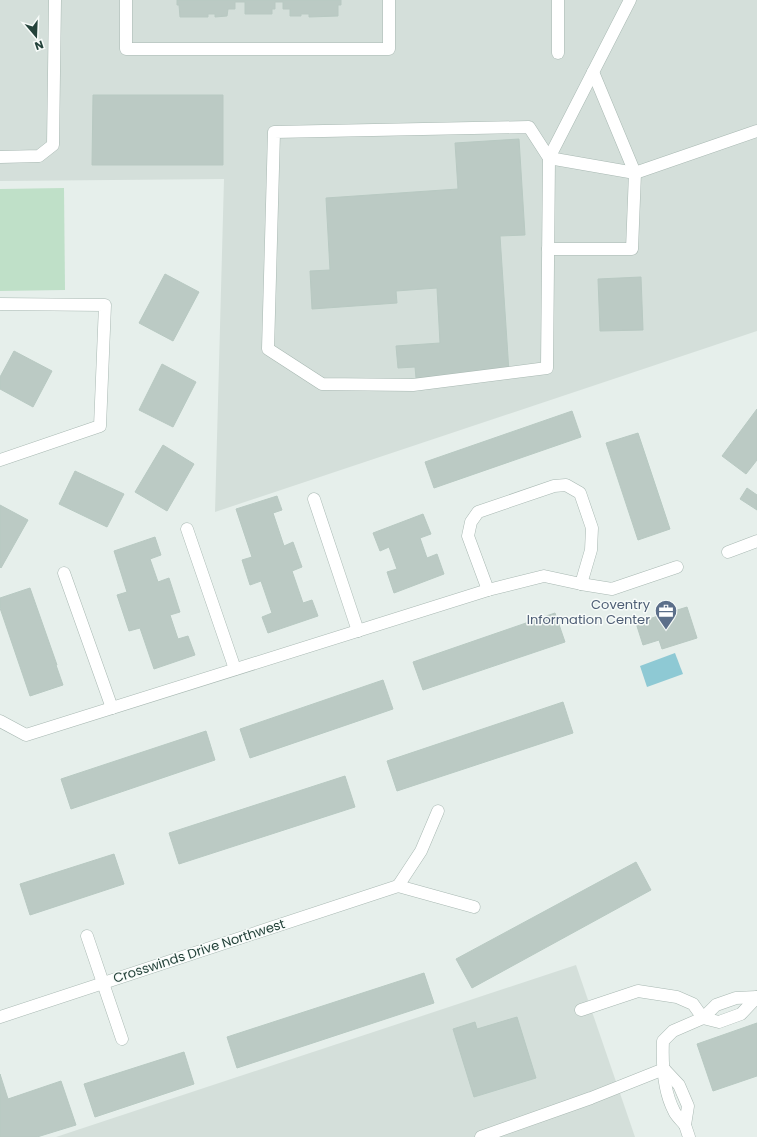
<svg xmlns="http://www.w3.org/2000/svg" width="757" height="1137" font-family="Poppins,sans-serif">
  <rect width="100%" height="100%" fill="#e6efeb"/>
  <!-- built -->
  <g fill="#d4dfda">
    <path d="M 0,0 L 757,0 L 757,331 L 215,512 L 224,179 L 0,181 Z"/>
    <path d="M 576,965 L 635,1137 L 56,1137 Z"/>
  </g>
  <!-- green -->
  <path fill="#bfe0c8" d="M 64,188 L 65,290 L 0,291 L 0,189 Z"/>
  <!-- water -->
  <path fill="#8ec9d4" d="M 675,653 L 683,674 L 647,687 L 640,666 Z"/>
  <!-- building -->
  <g fill="#bbcac4" stroke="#b8c9c2">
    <path d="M 177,0 L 341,0 L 341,5 L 338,5 L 338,16 L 309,17 L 309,14 L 301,14 L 301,16 L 290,16 L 290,9 L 283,9 L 283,2 L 275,2 L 275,9 L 272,9 L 272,14 L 245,14 L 245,2 L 235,2 L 235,9 L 228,9 L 227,16 L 215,17 L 215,14 L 208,14 L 208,17 L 180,17 L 179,5 L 177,5 Z"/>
    <path d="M 93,95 L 223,95 L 223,165 L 92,165 Z"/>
    <path d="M 519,139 L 525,235 L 500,236 L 509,372 L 416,378 L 415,367 L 398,368 L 396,346 L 440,343 L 437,288 L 396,291 L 397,303 L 312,309 L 310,271 L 330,270 L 326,198 L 458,189 L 455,143 Z"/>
    <path d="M 165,274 L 199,292 L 173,341 L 139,323 Z"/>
    <path d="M 641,277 L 643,330 L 600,331 L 598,279 Z"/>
    <path d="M 14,351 L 52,371 L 33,407 L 0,389 L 0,377 Z"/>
    <path d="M 162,364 L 196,382 L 173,427 L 139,410 Z"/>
    <path d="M 757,409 L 757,460 L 746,474 L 722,456 Z"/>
    <path d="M 572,411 L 581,437 L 434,488 L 425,462 Z"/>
    <path d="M 638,433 L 670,529 L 638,540 L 606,443 Z"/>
    <path d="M 163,445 L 194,464 L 167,511 L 135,492 Z"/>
    <path d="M 75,471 L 124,494 L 107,527 L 59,504 Z"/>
    <path d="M 747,488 L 757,495 L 757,510 L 740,499 Z"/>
    <path d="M 277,496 L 282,510 L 273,513 L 284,546 L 293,542 L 302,567 L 292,571 L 303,603 L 312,600 L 318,616 L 268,633 L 262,617 L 272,613 L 261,581 L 250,585 L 242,560 L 252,557 L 236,509 Z"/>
    <path d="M 0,505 L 28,520 L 1,568 L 0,567 Z"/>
    <path d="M 423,514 L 431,534 L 420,538 L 427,558 L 437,554 L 444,574 L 394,593 L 387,572 L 397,569 L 389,547 L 380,551 L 373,533 Z"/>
    <path d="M 155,537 L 161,555 L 150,559 L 158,582 L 169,578 L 180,612 L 170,615 L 178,639 L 188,636 L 195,655 L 154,669 L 140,628 L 129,631 L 117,595 L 127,592 L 114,551 Z"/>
    <path d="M 30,588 L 57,665 L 56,665 L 63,685 L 30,696 L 0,608 L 0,598 Z"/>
    <path d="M 687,607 L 697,638 L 662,649 L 659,640 L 643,645 L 636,623 Z"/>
    <path d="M 555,613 L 565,642 L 423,690 L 413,662 Z"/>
    <path d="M 383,680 L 393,709 L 250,758 L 240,729 Z"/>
    <path d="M 563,702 L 573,733 L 397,791 L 387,761 Z"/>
    <path d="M 206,731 L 215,760 L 71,809 L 61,779 Z"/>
    <path d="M 345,776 L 355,807 L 179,864 L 169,833 Z"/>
    <path d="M 114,854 L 124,884 L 30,915 L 20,884 Z"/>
    <path d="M 636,862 L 651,890 L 472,988 L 456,959 Z"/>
    <path d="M 424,973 L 434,1003 L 237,1068 L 227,1037 Z"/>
    <path d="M 517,1017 L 536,1078 L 474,1097 L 453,1029 L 475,1022 L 477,1029 Z"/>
    <path d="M 757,1023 L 757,1076 L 713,1091 L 697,1044 Z"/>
    <path d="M 184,1052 L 194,1084 L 95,1117 L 84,1084 Z"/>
    <path d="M 0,1074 L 8,1099 L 61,1081 L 76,1125 L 37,1137 L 0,1137 Z"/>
  </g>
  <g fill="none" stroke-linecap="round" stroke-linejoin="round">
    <!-- minor casing -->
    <g stroke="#a8b8b2" stroke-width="13">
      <g id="minor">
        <path d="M 126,0 L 126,49 L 389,49 L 389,0"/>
        <path d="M 630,0 L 549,158 L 635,173 L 757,131"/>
        <path d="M 558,53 L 558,0"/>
        <path d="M 529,127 L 549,158 L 547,368 L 413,385 L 322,384 L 268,349 L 274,132 Z"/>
        <path d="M 0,157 L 39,156 L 53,145 L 55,0"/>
        <path d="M 548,249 L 632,249 L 635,173 L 593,72"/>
        <path d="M 0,304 L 105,305 L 100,426 L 0,460"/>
        <path d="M 314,499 L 358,631"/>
        <path d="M 187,529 L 235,669"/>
        <path d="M 728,552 L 757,541"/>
        <path d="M 64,573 L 112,708"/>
        <path d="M 488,590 L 468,536 L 471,522 L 478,512 L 554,486 L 566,485 L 580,493 L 592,528 L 591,550 L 581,584"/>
        <path d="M 0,721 L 26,735 L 488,590 L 544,576 L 581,584 L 612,589 L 677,567"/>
        <path d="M 398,886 L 421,851 L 438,811"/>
        <path d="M 398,886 L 474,907"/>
        <path d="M 87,936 L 122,1039"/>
        <path d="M 581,1010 L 638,991 L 677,997 L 693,1004 L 703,1018 L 719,1022 L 741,1014 L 757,997"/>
        <path d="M 0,1017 L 398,886"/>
        <path d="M 664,1069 L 679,1085 L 688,1106 L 685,1125 L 689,1137"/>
        <path d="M 685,1125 C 682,1121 676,1116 674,1111 C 663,1090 662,1064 663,1041 L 673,1031 L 703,1018 L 716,1005 L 736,998 L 757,997"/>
        <path d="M 481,1137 L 591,1098 L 664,1069"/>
      </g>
    </g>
    <!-- minor -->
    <use href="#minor" stroke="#fff" stroke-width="12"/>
  </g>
  <!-- icons -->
  <defs>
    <g id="office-pin" transform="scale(1.15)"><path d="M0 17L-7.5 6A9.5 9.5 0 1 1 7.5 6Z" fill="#5c6f8a" stroke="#f7fbf9"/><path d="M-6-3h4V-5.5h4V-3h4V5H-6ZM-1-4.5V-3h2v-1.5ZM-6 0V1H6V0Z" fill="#fff"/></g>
  </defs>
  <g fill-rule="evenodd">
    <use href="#office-pin" x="666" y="611"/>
  </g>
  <g text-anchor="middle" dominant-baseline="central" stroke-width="3" stroke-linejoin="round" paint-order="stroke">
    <!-- service labels -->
    <g font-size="13" fill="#4e5e75" stroke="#f7fbf9" text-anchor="end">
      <text x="650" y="604">Coventry<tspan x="650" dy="15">Information Center</tspan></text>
    </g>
    <!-- street labels -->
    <g font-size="13" fill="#24423a" stroke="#f7fbf9">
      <text transform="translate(199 951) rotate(-18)">Crosswinds Drive Northwest</text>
    </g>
  </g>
  <!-- north arrow -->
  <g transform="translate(36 36) rotate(161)" stroke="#f7fbf9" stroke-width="3" paint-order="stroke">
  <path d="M0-3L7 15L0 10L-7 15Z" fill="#24423a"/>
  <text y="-6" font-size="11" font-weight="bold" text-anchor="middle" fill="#24423a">N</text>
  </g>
</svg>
